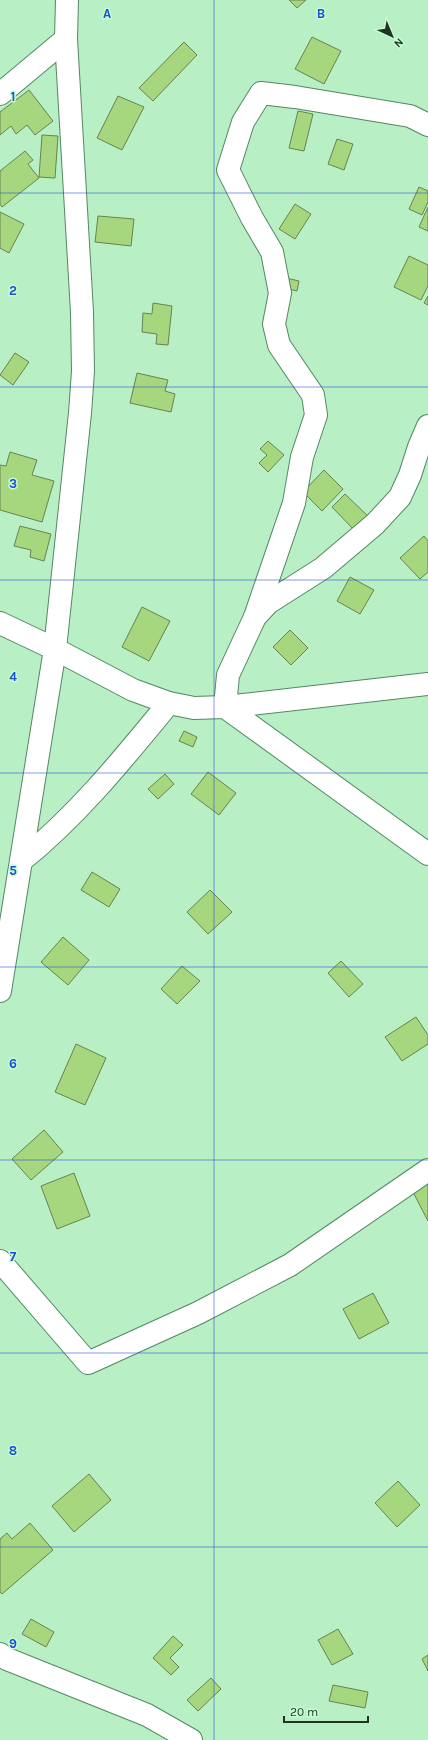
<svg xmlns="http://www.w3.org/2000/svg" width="428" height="1740" font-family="Karla,sans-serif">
  <rect width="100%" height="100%" fill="#b8efc5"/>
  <!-- building -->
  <g fill="#a6d67d" stroke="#688351">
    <path d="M 289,0 L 306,0 L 297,8 Z"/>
    <path d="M 312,37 L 341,51 L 324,84 L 295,69 Z"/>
    <path d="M 184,42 L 197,55 L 153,101 L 139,88 Z"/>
    <path d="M 29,90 L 53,121 L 35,135 L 27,125 L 16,134 L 11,126 L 0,135 L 0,112 Z"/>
    <path d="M 118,96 L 144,107 L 122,150 L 97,138 Z"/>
    <path d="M 298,111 L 313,114 L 304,151 L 289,148 Z"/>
    <path d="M 42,135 L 58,136 L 55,178 L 39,177 Z"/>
    <path d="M 337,139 L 353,144 L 344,170 L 328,164 Z"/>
    <path d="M 25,151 L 33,160 L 28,164 L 39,178 L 2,207 L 0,204 L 0,171 Z"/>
    <path d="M 419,187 L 428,191 L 428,202 L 422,215 L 409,209 Z"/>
    <path d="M 295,204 L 311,214 L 295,239 L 279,229 Z"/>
    <path d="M 428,207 L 428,231 L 419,227 Z"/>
    <path d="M 0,212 L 24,224 L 9,253 L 0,248 Z"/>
    <path d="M 98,216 L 134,219 L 131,246 L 95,242 Z"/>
    <path d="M 409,256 L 428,265 L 428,286 L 421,300 L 394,287 Z"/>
    <path d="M 286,278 L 299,281 L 297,291 L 284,288 Z"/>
    <path d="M 428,296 L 428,305 L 424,303 Z"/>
    <path d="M 153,303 L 172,306 L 168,345 L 156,344 L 157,334 L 142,332 L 143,313 L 152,314 Z"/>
    <path d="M 15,353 L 29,362 L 13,385 L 0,375 Z"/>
    <path d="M 137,373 L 168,380 L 165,391 L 175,394 L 171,412 L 130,403 Z"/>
    <path d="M 268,441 L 284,455 L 268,472 L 259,463 L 267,455 L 260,449 Z"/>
    <path d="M 10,452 L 37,460 L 32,475 L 54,481 L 42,522 L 0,510 L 0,465 L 6,466 Z"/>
    <path d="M 324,470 L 343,489 L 322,511 L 303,492 Z"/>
    <path d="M 345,494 L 371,519 L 357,533 L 332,507 Z"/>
    <path d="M 20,526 L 51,534 L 44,561 L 30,557 L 31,550 L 14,546 Z"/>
    <path d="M 424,536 L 428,541 L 428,572 L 420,579 L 400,558 Z"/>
    <path d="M 350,577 L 374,590 L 360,614 L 337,601 Z"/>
    <path d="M 142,607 L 170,621 L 149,661 L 122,647 Z"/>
    <path d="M 290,630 L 308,648 L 291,665 L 273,647 Z"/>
    <path d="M 184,731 L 197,737 L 193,747 L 179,741 Z"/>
    <path d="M 208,772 L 236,793 L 219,815 L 191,794 Z"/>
    <path d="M 165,774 L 174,784 L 158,799 L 148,789 Z"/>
    <path d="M 92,872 L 120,889 L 109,907 L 81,890 Z"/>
    <path d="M 210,890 L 232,912 L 208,934 L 187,912 Z"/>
    <path d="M 63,937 L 89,960 L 68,985 L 41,962 Z"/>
    <path d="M 341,961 L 363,984 L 349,997 L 328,973 Z"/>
    <path d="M 182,966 L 200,981 L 177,1004 L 161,989 Z"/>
    <path d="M 416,1017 L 428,1035 L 428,1044 L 402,1061 L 385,1037 Z"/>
    <path d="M 76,1044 L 106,1058 L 85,1105 L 55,1092 Z"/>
    <path d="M 44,1130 L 63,1152 L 31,1180 L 12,1159 Z"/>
    <path d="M 74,1173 L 90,1216 L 57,1229 L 41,1186 Z"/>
    <path d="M 428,1184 L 428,1221 L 413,1192 Z"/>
    <path d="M 373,1293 L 389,1323 L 359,1339 L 343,1309 Z"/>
    <path d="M 89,1474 L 111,1500 L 74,1532 L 52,1506 Z"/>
    <path d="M 398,1481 L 420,1505 L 397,1527 L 375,1503 Z"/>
    <path d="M 30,1523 L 53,1550 L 2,1594 L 0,1592 L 0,1539 L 7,1533 L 12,1539 Z"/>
    <path d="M 31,1619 L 54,1632 L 46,1647 L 22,1634 Z"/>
    <path d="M 338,1629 L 353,1654 L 332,1665 L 318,1640 Z"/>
    <path d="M 173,1636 L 183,1645 L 170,1658 L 179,1667 L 171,1675 L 153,1658 Z"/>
    <path d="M 428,1655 L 428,1671 L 422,1659 Z"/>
    <path d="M 211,1678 L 221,1689 L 198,1711 L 187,1700 Z"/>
    <path d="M 333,1685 L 368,1692 L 365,1708 L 329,1701 Z"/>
  </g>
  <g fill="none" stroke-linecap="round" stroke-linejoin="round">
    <!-- minor casing -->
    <g stroke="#548762" stroke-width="24">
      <g id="minor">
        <path d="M 0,94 L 66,39"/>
        <path d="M 428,426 L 419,447 L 410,475 L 400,497 L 375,524 L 323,568 L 268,603 L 255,617 L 228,675 L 225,707 L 428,854"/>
        <path d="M 255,617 L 294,503 L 302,457 L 316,415 L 313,395 L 279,345 L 274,324 L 280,293 L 272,252 L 252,218 L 228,170 L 243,122 L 261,93 L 295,97 L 410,116 L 428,125"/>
        <path d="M 0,623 L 55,649 L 133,690 L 169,703 L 194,708 L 225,707 L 428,684"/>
        <path d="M 21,861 C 78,815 123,759 169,703"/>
        <path d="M 0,991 L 55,649 L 80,413 L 83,371 L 82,312 L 66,39 L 67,0"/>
        <path d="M 0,1261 L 88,1363 L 198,1313 L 290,1265 L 428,1170"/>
        <path d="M 0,1654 L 7,1659 L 147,1715 L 191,1740"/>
      </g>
    </g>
    <!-- minor -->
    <use href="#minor" stroke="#fff" stroke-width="22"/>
  </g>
  <!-- grid -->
  <path fill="none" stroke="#1d4ed8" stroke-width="1" stroke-opacity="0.55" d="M 214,0 L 214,1740M 0,193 L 428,193M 0,387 L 428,387M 0,580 L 428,580M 0,773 L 428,773M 0,967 L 428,967M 0,1160 L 428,1160M 0,1353 L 428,1353M 0,1547 L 428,1547"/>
  <g font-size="13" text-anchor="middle" font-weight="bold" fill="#1d4ed8" stroke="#c5fdd2" stroke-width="3" stroke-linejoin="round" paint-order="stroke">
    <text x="107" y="18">A</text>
    <text x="321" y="18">B</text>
    <text x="13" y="101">1</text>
    <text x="13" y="295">2</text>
    <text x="13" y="488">3</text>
    <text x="13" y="681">4</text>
    <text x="13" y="875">5</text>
    <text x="13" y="1068">6</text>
    <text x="13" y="1261">7</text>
    <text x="13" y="1455">8</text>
    <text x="13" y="1648">9</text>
  </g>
  <!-- north arrow -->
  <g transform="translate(392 36) rotate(136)" stroke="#c5fdd2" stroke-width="3" paint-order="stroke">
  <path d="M0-3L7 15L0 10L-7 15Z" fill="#1e3424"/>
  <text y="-6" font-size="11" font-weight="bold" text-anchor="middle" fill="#1e3424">N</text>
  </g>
  <!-- scale -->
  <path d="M284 1716v6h84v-6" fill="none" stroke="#1e3424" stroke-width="2"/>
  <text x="290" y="1716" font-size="12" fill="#1e3424" stroke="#c5fdd2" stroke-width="3" paint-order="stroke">20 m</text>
</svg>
